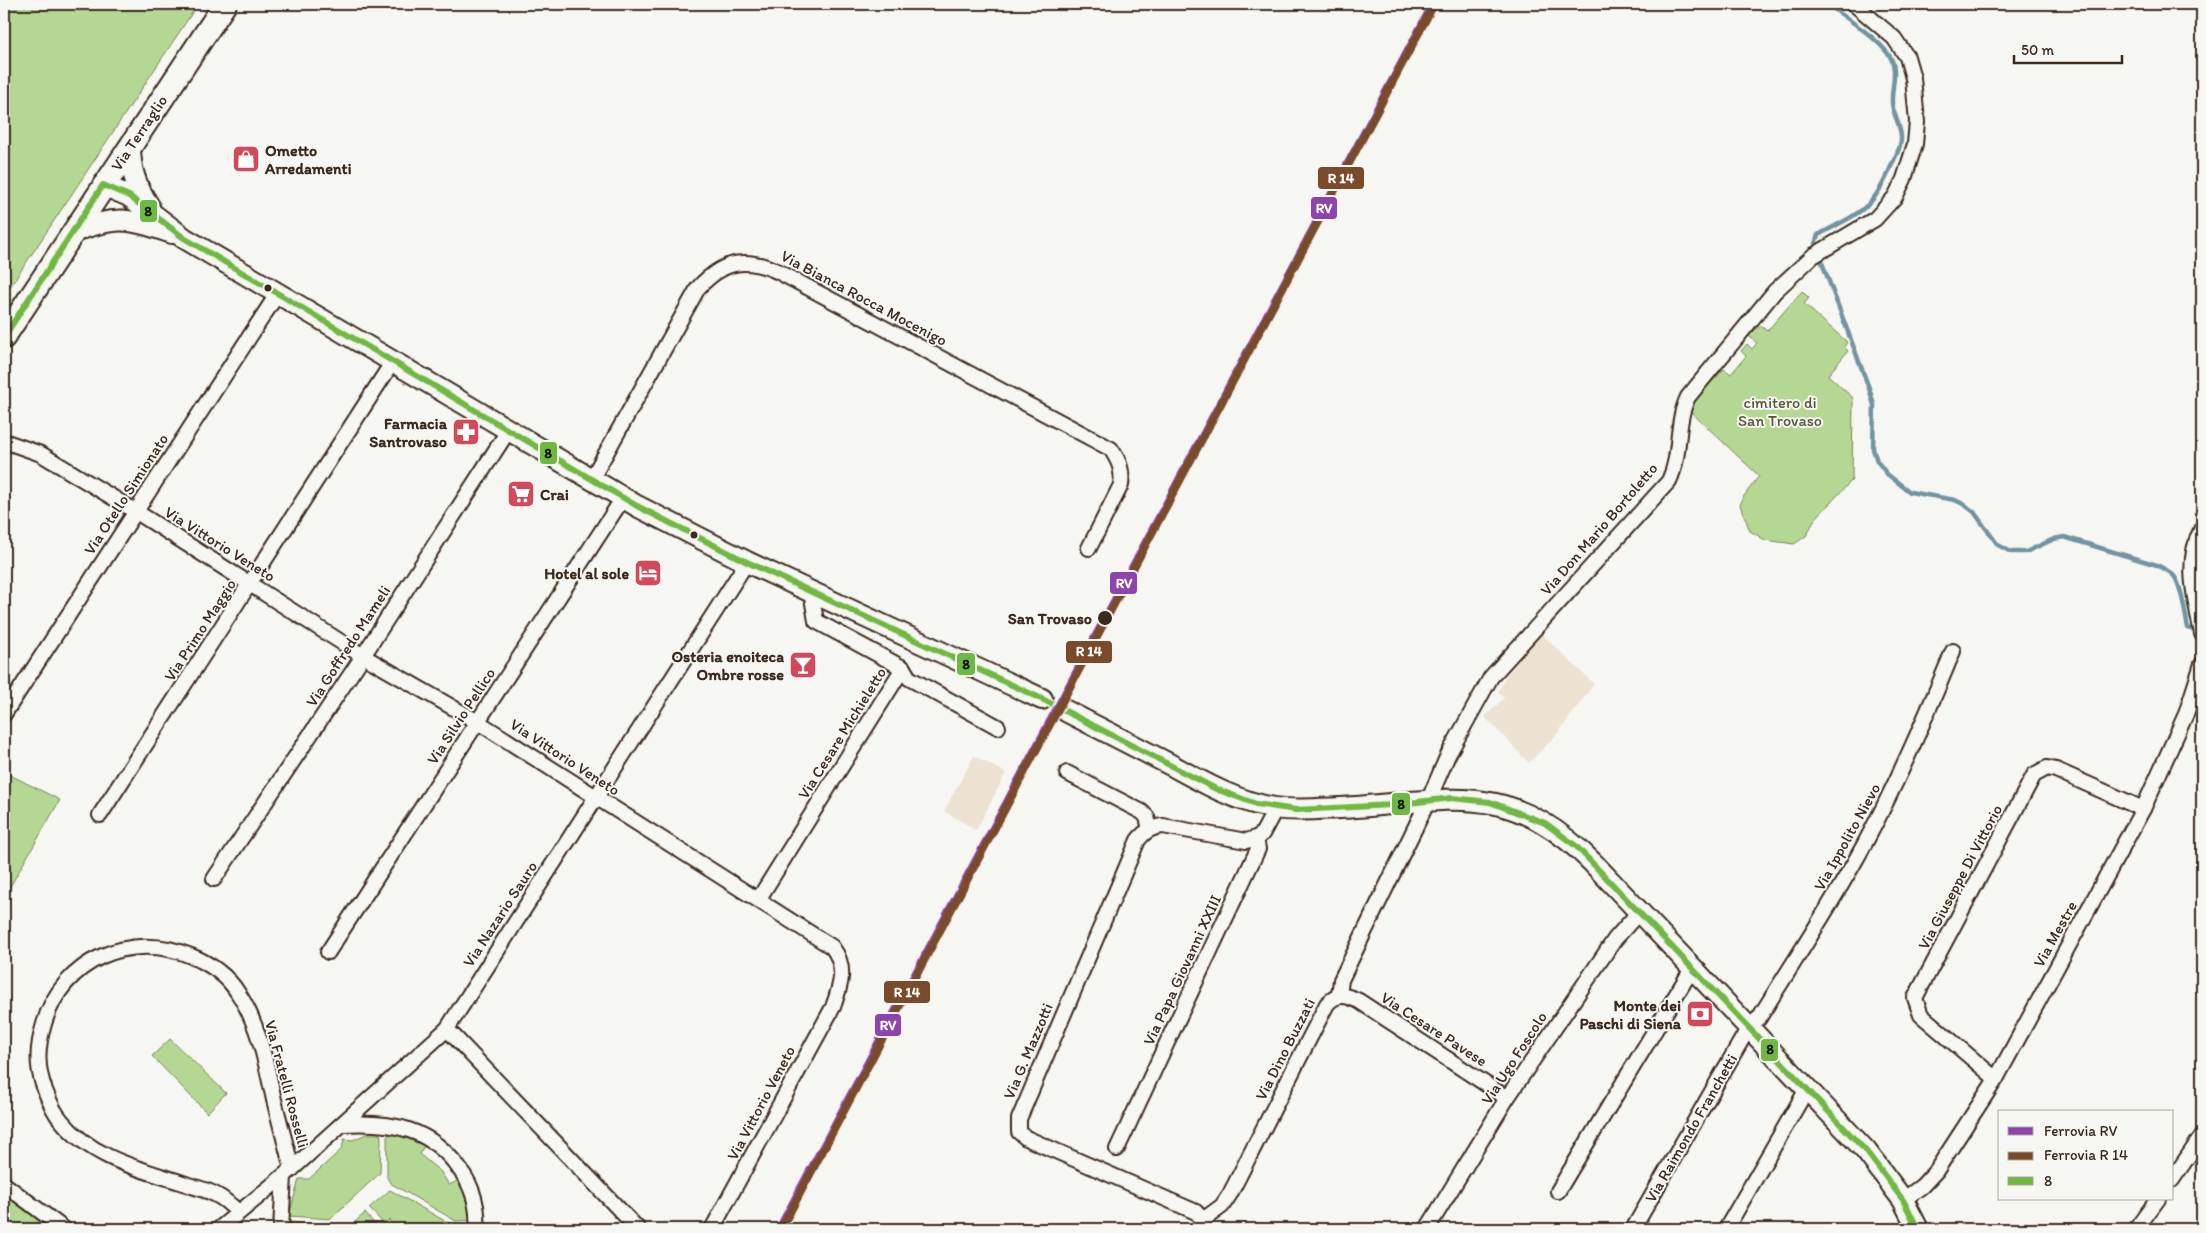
<svg xmlns="http://www.w3.org/2000/svg" width="2206" height="1233" font-family="Itim,sans-serif">
  <rect width="100%" height="100%" fill="#f6f6f2"/>
  <filter id="ink" filterUnits="userSpaceOnUse"><feTurbulence type="fractalNoise" baseFrequency=".02" numOctaves="2"/><feDisplacementMap in="SourceGraphic" scale="10" xChannelSelector="R" yChannelSelector="G"/><feConvolveMatrix kernelMatrix="1 2 1 2 8 2 1 2 1" color-interpolation-filters="sRGB"/></filter>
  <g filter="url(#ink)">
    <!-- built -->
    <g fill="#ece2d2">
      <path d="M 1542,634 L 1594,684 L 1558,733 L 1529,763 L 1485,717 L 1504,698 L 1498,692 L 1506,676 Z"/>
      <path d="M 974,756 L 1006,773 L 976,830 L 944,811 Z"/>
    </g>
    <!-- green -->
    <g fill="#b4d893" stroke="#788158">
      <path d="M 4,4 L 198,4 L 4,296 Z"/>
      <path d="M 1802,291 L 1809,298 L 1804,304 L 1847,342 L 1844,347 L 1848,351 L 1828,375 L 1853,398 L 1852,480 L 1815,519 L 1806,536 L 1794,544 L 1765,540 L 1750,531 L 1740,505 L 1744,496 L 1759,476 L 1687,408 L 1724,369 L 1731,374 L 1746,356 L 1741,351 L 1747,344 L 1752,349 L 1757,343 L 1749,336 L 1760,325 L 1767,331 Z"/>
      <path d="M 4,772 L 60,800 L 4,897 Z"/>
      <path d="M 170,1039 L 226,1093 L 207,1113 L 152,1056 Z"/>
      <path d="M 366,1134 L 380,1134 L 381,1137 L 380,1173 L 330,1219 L 289,1216 L 299,1179 L 309,1179 L 342,1149 L 344,1139 L 353,1140 Z"/>
      <path d="M 389,1134 L 411,1138 L 425,1145 L 419,1154 L 441,1172 L 449,1185 L 459,1180 L 465,1192 L 472,1220 L 456,1221 L 390,1183 L 387,1177 L 387,1137 Z"/>
      <path d="M 390,1190 L 454,1226 L 460,1226 L 459,1229 L 409,1229 L 403,1223 L 397,1228 L 389,1220 L 384,1224 L 369,1208 Z"/>
      <path d="M 4,1194 L 50,1229 L 4,1229 Z"/>
      <path d="M 365,1213 L 379,1229 L 347,1229 Z"/>
      <path d="M 289,1222 L 327,1226 L 335,1229 L 289,1229 Z"/>
    </g>
    <g fill="none" stroke-linecap="round" stroke-linejoin="round">
      <!-- stream -->
      <path stroke="#7293a1" stroke-width="4.5" d="M 1827,4 C 1846,18 1875,36 1889,55 C 1899,69 1891,87 1892,103 C 1893,115 1902,127 1901,139 C 1901,148 1895,157 1892,164 C 1873,211 1860,212 1818,235 L 1815,244 L 1869,388 L 1874,405 L 1873,449 L 1877,461 L 1887,474 L 1910,492 L 1955,500 L 1965,505 L 1974,512 L 1998,545 L 2011,552 L 2026,552 L 2054,539 L 2064,537 L 2157,565 C 2162,568 2170,571 2174,576 C 2182,586 2185,614 2188,628 L 2198,632"/>
      <!-- street casing -->
      <g stroke="#3b2a1e" stroke-width="18">
        <g id="street">
          <path d="M 4,441 L 41,454 L 135,511 L 363,656 L 478,722 L 832,947 C 847,966 841,985 833,1007 L 712,1229"/>
          <path d="M 591,480 L 698,288 C 723,261 745,256 779,272 L 1111,449 C 1119,461 1123,470 1121,485 L 1089,548"/>
          <path d="M 2202,528 C 2184,562 2195,598 2202,634"/>
          <path d="M 903,668 L 909,678 L 998,727"/>
          <path d="M 4,714 L 278,293"/>
          <path d="M 1067,773 L 1142,812 L 1147,817 L 1150,829"/>
          <path d="M 100,815 L 392,363"/>
          <path d="M 214,879 L 363,656 L 508,431"/>
          <path d="M 758,900 L 903,668 L 816,621 L 811,591"/>
          <path d="M 328,952 L 623,498"/>
          <path d="M 1339,995 L 1341,980 L 1429,799 L 1448,755 L 1491,677 L 1669,481 C 1682,454 1675,423 1688,397 L 1775,291 L 1813,256 L 1875,219 L 1895,197 L 1904,179 L 1915,144 L 1917,122 L 1913,78 L 1907,57 L 1894,38 L 1854,4"/>
          <path d="M 447,1029 L 638,1229"/>
          <path d="M 1996,1079 L 1921,1015 L 1915,998 L 2034,775 L 2047,768 L 2056,770 L 2143,809"/>
          <path d="M 343,1124 C 392,1121 432,1128 461,1171 C 473,1187 479,1209 477,1229"/>
          <path d="M 1117,1149 L 1258,849 L 1256,838 L 1262,834 L 1276,808"/>
          <path d="M 2172,1180 L 2202,1136"/>
          <path d="M 4,1184 L 64,1229"/>
          <path d="M 1558,1191 L 1693,967"/>
          <path d="M 1903,1200 L 1922,1186 L 1936,1171 L 1996,1079 L 2143,809 L 2186,714 L 2202,664"/>
          <path d="M 239,1212 C 232,1207 226,1200 218,1196 C 209,1190 196,1188 186,1184 C 141,1169 92,1159 61,1120 C 53,1111 49,1100 45,1090 C 36,1067 37,1047 44,1024 C 62,960 131,930 191,956 C 209,963 228,976 238,993 C 259,1024 266,1064 274,1100 C 280,1123 286,1146 292,1169"/>
          <path d="M 1203,1220 L 1196,1212 L 1026,1138 L 1019,1132 L 1019,1119 L 1138,840 C 1145,831 1152,827 1163,826 L 1246,841 L 1256,838"/>
          <path d="M 219,1229 L 292,1169 L 447,1029 L 747,562"/>
          <path d="M 281,1229 L 284,1176"/>
          <path d="M 1202,1229 L 1203,1220 L 1222,1206 L 1230,1194 L 1327,1004 C 1337,993 1346,995 1359,1001 L 1507,1098"/>
          <path d="M 1427,1229 L 1507,1098 L 1615,939 L 1639,912"/>
          <path d="M 1633,1229 L 1749,1027 L 1759,1018 C 1795,960 1832,904 1864,845 C 1898,782 1926,717 1953,651"/>
          <path d="M 1726,1229 L 1807,1089"/>
          <path d="M 2136,1229 L 2158,1199"/>
        </g>
      </g>
      <!-- secondary casing -->
      <g stroke="#3b2a1e" stroke-width="24">
        <g id="secondary">
          <path d="M 130,146 C 130,170 136,186 149,206"/>
          <path d="M 103,185 L 129,196 L 184,238 L 637,506 L 747,562 L 1042,699"/>
          <path d="M 73,232 C 117,215 128,218 172,233"/>
          <path d="M 1066,711 C 1101,729 1136,747 1171,765 C 1204,783 1237,802 1275,808 C 1296,811 1318,809 1340,808 C 1448,802 1506,776 1593,863 L 1866,1151 L 1903,1200 L 1918,1229"/>
        </g>
      </g>
      <!-- primary casing -->
      <g stroke="#3b2a1e" stroke-width="26">
        <path id="primary" d="M 4,337 L 225,4"/>
      </g>
      <!-- street -->
      <use href="#street" stroke="#f6f6f2" stroke-width="14"/>
      <!-- secondary -->
      <use href="#secondary" stroke="#f6f6f2" stroke-width="20"/>
      <!-- primary -->
      <use href="#primary" stroke="#f6f6f2" stroke-width="22"/>
      <!-- bus-1 casing -->
      <g stroke="#f6f6f2" stroke-width="10">
        <path id="bus-1" d="M 4,337 L 103,185 L 129,196 L 184,238 L 637,506 L 747,562 L 1042,699 L 1216,789 L 1256,804 L 1296,810 L 1391,805 L 1452,798 L 1490,802 L 1545,823 L 1576,846 L 1866,1151 L 1903,1200 L 1918,1229"/>
      </g>
      <!-- bus-1 -->
      <use href="#bus-1" stroke="#6fb842" stroke-width="6"/>
      <!-- rail-1 casing -->
      <g stroke="#f6f6f2" stroke-width="11">
        <path id="rail-1" d="M 779,1229 L 1433,4"/>
      </g>
      <!-- rail-2 casing -->
      <g stroke="#f6f6f2" stroke-width="11">
        <path id="rail-2" d="M 781,1229 L 1432,8"/>
      </g>
      <!-- rail-1 -->
      <use href="#rail-1" stroke="#8e44ad" stroke-width="8"/>
      <!-- rail-2 -->
      <use href="#rail-2" stroke="#7a4b2a" stroke-width="8"/>
    </g>
  </g>
  <!-- icons -->
  <defs>
    <g id="shop-square" transform="scale(1.4375)"><rect x="-9" y="-9" width="18" height="18" rx="4" fill="#d1495b" stroke="#f6f6f2"/><path d="M-5-2.5h2.3a2.7 3.5 0 0 1 5.4 0H5L5.5 6h-11ZM-1.5-2.5h3a1.5 2.3 0 0 0-3 0Z" fill="#fff"/></g>
    <g id="pharmacy-square" transform="scale(1.4375)"><rect x="-9" y="-9" width="18" height="18" rx="4" fill="#d1495b" stroke="#f6f6f2"/><path d="M-2-6h4v4h4v4h-4v4h-4v-4h-4v-4h4Z" fill="#fff"/></g>
    <g id="supermarket-square" transform="scale(1.4375)"><rect x="-9" y="-9" width="18" height="18" rx="4" fill="#d1495b" stroke="#f6f6f2"/><path d="M-6-5.5h2.5l.6 2H6L4.5 2H-2.5L-4.4-4H-6ZM-1.5 3.2a1.3 1.3 0 1 0 .1 0ZM3 3.2a1.3 1.3 0 1 0 .1 0Z" fill="#fff"/></g>
    <g id="hotel-square" transform="scale(1.4375)"><rect x="-9" y="-9" width="18" height="18" rx="4" fill="#d1495b" stroke="#f6f6f2"/><path d="M-6-4.5h1.5V1H6V5H4.5V3h-9V5H-6ZM-4 0a1.8 1.8 0 1 1 3.6 0ZM.5 0V-2.5h3Q6-2.5 6 0Z" fill="#fff"/></g>
    <g id="bar-square" transform="scale(1.4375)"><rect x="-9" y="-9" width="18" height="18" rx="4" fill="#d1495b" stroke="#f6f6f2"/><path d="M-6-5H6L.8 .8V4.5H3.5V6h-7V4.5H-.8V.8Z" fill="#fff"/></g>
    <g id="bank-square" transform="scale(1.4375)"><rect x="-9" y="-9" width="18" height="18" rx="4" fill="#d1495b" stroke="#f6f6f2"/><path d="M-6-4H6V4H-6ZM0-2.3a2.3 2.3 0 1 0 0 4.6a2.3 2.3 0 1 0 0-4.6Z" fill="#fff"/></g>
  </defs>
  <g fill-rule="evenodd">
    <use href="#shop-square" x="246" y="159"/>
    <use href="#pharmacy-square" x="466" y="432"/>
    <use href="#supermarket-square" x="521" y="494"/>
    <use href="#hotel-square" x="648" y="573"/>
    <use href="#bar-square" x="803" y="665"/>
    <use href="#bank-square" x="1700" y="1014"/>
  </g>
  <!-- markers -->
  <g fill="#3b2a1e" stroke="#f6f6f2" stroke-width="2">
    <circle cx="268" cy="288" r="4.5"/>
    <circle cx="694" cy="535" r="4.5"/>
    <circle cx="1105" cy="618" r="8"/>
  </g>
  <g text-anchor="middle" dominant-baseline="central" stroke-width="4" stroke-linejoin="round" paint-order="stroke">
    <!-- street labels -->
    <g font-size="16" fill="#3b2a1e" stroke="#f6f6f2">
      <text transform="translate(139 133) rotate(-56)">Via Terraglio</text>
      <text transform="translate(864 298) rotate(28)">Via Bianca Rocca Mocenigo</text>
      <text transform="translate(126 494) rotate(-57)">Via Otello Simionato</text>
      <text transform="translate(1599 529) rotate(-49)">Via Don Mario Bortoletto</text>
      <text transform="translate(220 544) rotate(32)">Via Vittorio Veneto</text>
      <text transform="translate(200 630) rotate(-57)">Via Primo Maggio</text>
      <text transform="translate(348 646) rotate(-57)">Via Goffredo Mameli</text>
      <text transform="translate(461 716) rotate(-57)">Via Silvio Pellico</text>
      <text transform="translate(842 733) rotate(-58)">Via Cesare Michieletto</text>
      <text transform="translate(565 757) rotate(33)">Via Vittorio Veneto</text>
      <text transform="translate(1847 837) rotate(-61)">Via Ippolito Nievo</text>
      <text transform="translate(1960 877) rotate(-62)">Via Giuseppe Di Vittorio</text>
      <text transform="translate(500 914) rotate(-57)">Via Nazario Sauro</text>
      <text transform="translate(2055 934) rotate(-61)">Via Mestre</text>
      <text transform="translate(1182 970) rotate(-65)">Via Papa Giovanni XXIII</text>
      <text transform="translate(1434 1029) rotate(33)">Via Cesare Pavese</text>
      <text transform="translate(1285 1049) rotate(-63)">Via Dino Buzzati</text>
      <text transform="translate(1028 1051) rotate(-67)">Via G. Mazzotti</text>
      <text transform="translate(1514 1058) rotate(-57)">Via Ugo Foscolo</text>
      <text transform="translate(287 1084) rotate(75)">Via Fratelli Rosselli</text>
      <text transform="translate(761 1103) rotate(-62)">Via Vittorio Veneto</text>
      <text transform="translate(1691 1128) rotate(-60)">Via Raimondo Franchetti</text>
    </g>
    <!-- poi labels -->
    <g font-size="16" font-weight="bold" fill="#3b2a1e" stroke="#f6f6f2" text-anchor="end">
      <text x="265" y="150" text-anchor="start">Ometto<tspan x="265" dy="18">Arredamenti</tspan></text>
      <text x="447" y="423">Farmacia<tspan x="447" dy="18">Santrovaso</tspan></text>
      <text x="540" y="494" text-anchor="start">Crai</text>
      <text x="629" y="573">Hotel al sole</text>
      <text x="784" y="656">Osteria enoiteca<tspan x="784" dy="18">Ombre rosse</tspan></text>
      <text x="1681" y="1005">Monte dei<tspan x="1681" dy="18">Paschi di Siena</tspan></text>
    </g>
    <!-- park labels -->
    <g font-size="16" fill="#59563b" stroke="#f6f6f2">
      <text x="1780" y="402">cimitero di<tspan x="1780" dy="18">San Trovaso</tspan></text>
    </g>
    <!-- stop labels -->
    <g font-size="16" font-weight="bold" fill="#3b2a1e" stroke="#f6f6f2" text-anchor="end">
      <text x="1092" y="618">San Trovaso</text>
    </g>
  </g>
  <g stroke="#f6f6f2" stroke-width="2">
    <rect x="1317" y="166" width="48" height="24" rx="5" fill="#7a4b2a"/>
    <rect x="1310" y="196" width="28" height="24" rx="5" fill="#8e44ad"/>
    <rect x="139" y="199" width="19" height="24" rx="5" fill="#6fb842"/>
    <rect x="539" y="441" width="19" height="24" rx="5" fill="#6fb842"/>
    <rect x="1109" y="571" width="29" height="24" rx="5" fill="#8e44ad"/>
    <rect x="1065" y="640" width="48" height="24" rx="5" fill="#7a4b2a"/>
    <rect x="956" y="652" width="20" height="24" rx="5" fill="#6fb842"/>
    <rect x="1391" y="792" width="20" height="24" rx="5" fill="#6fb842"/>
    <rect x="883" y="980" width="48" height="24" rx="5" fill="#7a4b2a"/>
    <rect x="874" y="1013" width="28" height="24" rx="5" fill="#8e44ad"/>
    <rect x="1760" y="1038" width="19" height="24" rx="5" fill="#6fb842"/>
  </g>
  <g font-size="14" text-anchor="middle" font-weight="bold" fill="#fff">
    <text x="1341" y="183">R 14</text>
    <text x="1324" y="213">RV</text>
    <text x="1124" y="588">RV</text>
    <text x="1089" y="656">R 14</text>
    <text x="907" y="997">R 14</text>
    <text x="888" y="1030">RV</text>
  </g>
  <g font-size="14" text-anchor="middle" font-weight="bold" fill="#111">
    <text x="148" y="216">8</text>
    <text x="548" y="458">8</text>
    <text x="966" y="669">8</text>
    <text x="1401" y="809">8</text>
    <text x="1770" y="1054">8</text>
  </g>
  <!-- margin -->
  <rect width="2206" height="1233" fill="none" stroke="#f6f6f2" stroke-width="20"/>
  <rect x="10" y="10" width="2186" height="1213" fill="none" stroke="#3b2a1e" stroke-width="2" filter="url(#ink)"/>
  <!-- legend -->
  <rect x="1998" y="1110" width="175" height="90" fill="#f6f6f2" stroke="#aba49d"/>
  <rect x="2008" y="1127" width="25" height="8" fill="#8e44ad" stroke="#aba49d"/>
  <text x="2044" y="1136" font-size="15" fill="#3b2a1e">Ferrovia RV</text>
  <rect x="2008" y="1152" width="25" height="8" fill="#7a4b2a" stroke="#aba49d"/>
  <text x="2044" y="1160" font-size="15" fill="#3b2a1e">Ferrovia R 14</text>
  <rect x="2008" y="1177" width="25" height="8" fill="#6fb842" stroke="#aba49d"/>
  <text x="2044" y="1186" font-size="15" fill="#3b2a1e">8</text>
  <!-- scale -->
  <path d="M2014 55v8h108v-8" fill="none" stroke="#3b2a1e" stroke-width="2.5"/>
  <text x="2021" y="55" font-size="15" fill="#3b2a1e" stroke="#f6f6f2" stroke-width="4" paint-order="stroke">50 m</text>
</svg>
